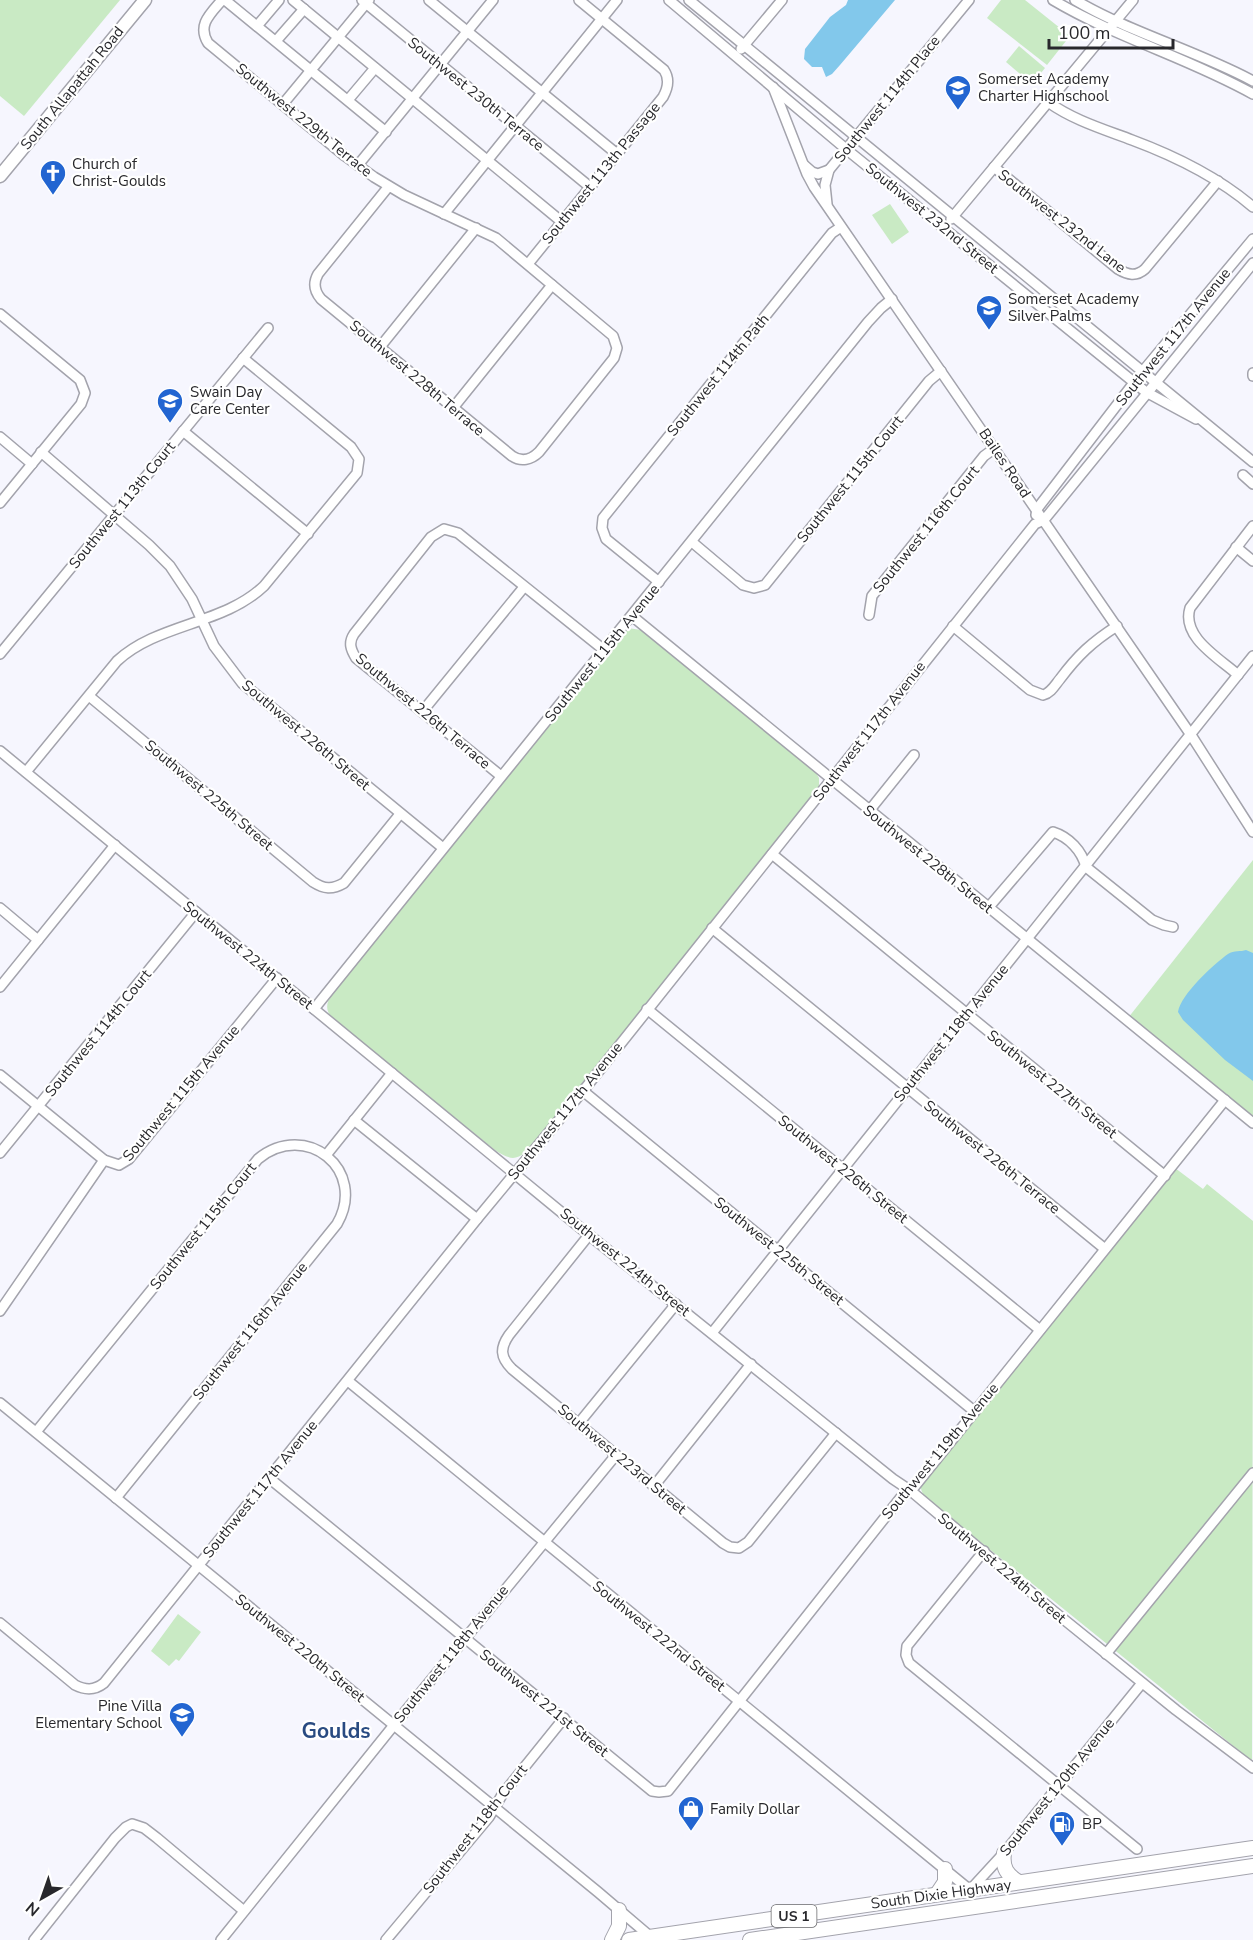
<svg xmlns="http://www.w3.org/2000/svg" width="1253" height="1940" font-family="'Nunito Sans',sans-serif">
  <rect width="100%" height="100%" fill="#f6f6fe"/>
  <!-- green -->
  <g fill="#c9eac4">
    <path d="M 0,0 L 120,0 L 24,116 L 0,96 Z"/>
    <path d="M 1001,0 L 1025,0 L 1070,36 L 1047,65 L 987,18 Z"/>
    <path d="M 1019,46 L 1045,68 L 1032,84 L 1006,62 Z"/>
    <path d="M 890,204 L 909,232 L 892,244 L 872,215 Z"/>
    <path d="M 628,628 L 641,630 L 815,771 L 819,778 L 819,788 L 561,1112 C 552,1123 528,1158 513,1158 C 501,1157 489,1145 480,1138 L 332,1018 C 325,1010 326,1003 332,994 Z"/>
    <path d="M 1253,860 L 1253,1121 L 1128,1018 Z"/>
    <path d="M 1175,1168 L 1203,1189 L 1207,1184 L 1253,1221 L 1252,1761 L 931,1502 C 924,1496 920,1493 921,1483 Z"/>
    <path d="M 178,1614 L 201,1632 L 179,1661 L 176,1659 L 169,1666 L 151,1651 Z"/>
  </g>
  <!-- water -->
  <g fill="#82c8eb">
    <path d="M 848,0 L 895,0 L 840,65 L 832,74 L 826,77 L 822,67 L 812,67 L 804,59 L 805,49 L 830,17 L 846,5 Z"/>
    <path d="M 1246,950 L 1253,953 L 1253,1081 L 1225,1060 L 1183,1020 L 1178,1012 C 1181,994 1214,964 1228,954 C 1234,950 1241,952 1246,950 Z"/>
  </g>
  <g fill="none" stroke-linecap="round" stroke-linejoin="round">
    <!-- minor casing -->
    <g stroke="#a3a3ac" stroke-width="12">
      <g id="minor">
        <path d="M 222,0 C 210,14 197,25 208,43 L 345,156 L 374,177 L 404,195 L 496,238 L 613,336 L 617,348 L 614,358 L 539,452 C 531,460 521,462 512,456 L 321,299 C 314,291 313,283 318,274 L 389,186"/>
        <path d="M 225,0 L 386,132"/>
        <path d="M 293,0 L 562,222"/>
        <path d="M 362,0 L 590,187"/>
        <path d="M 429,0 L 617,154"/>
        <path d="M 669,0 L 846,149 L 1146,392 L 1196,419"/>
        <path d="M 689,0 L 1253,462"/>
        <path d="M 1053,0 C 1117,38 1189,58 1253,94"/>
        <path d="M 1075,0 C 1131,33 1195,50 1253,81"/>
        <path d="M 257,26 L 279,0"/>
        <path d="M 276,41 L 304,9"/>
        <path d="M 741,49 L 782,0"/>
        <path d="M 773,87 L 807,174 L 814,187 L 1191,735 L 1253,832"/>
        <path d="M 348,100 L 375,68"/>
        <path d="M 1048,102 C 1073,120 1103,129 1132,140 C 1175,156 1218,177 1253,207"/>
        <path d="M 283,104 L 369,0"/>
        <path d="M 358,165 L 493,0"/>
        <path d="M 804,165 L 812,172 L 818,174 L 829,170"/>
        <path d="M 994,167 L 1118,269 C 1128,275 1136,277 1145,269 L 1218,181"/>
        <path d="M 827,204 L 825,185 L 829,170 L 969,0"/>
        <path d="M 444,214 L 617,0"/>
        <path d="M 951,219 L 1133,0"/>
        <path d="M 528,264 L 663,97 C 668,88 670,79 664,70 L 579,0"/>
        <path d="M 0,314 L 80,380 L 85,393 L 81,404 L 0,503"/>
        <path d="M 380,347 L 476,228"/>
        <path d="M 1253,373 L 1253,376"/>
        <path d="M 453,408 L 552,285"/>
        <path d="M 183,431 L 308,534"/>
        <path d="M 0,437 L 32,464"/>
        <path d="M 41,452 L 149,545 L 170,566 L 192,599 L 214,646 L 242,683 L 443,848"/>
        <path d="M 1243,475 L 1253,484"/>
        <path d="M 1036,515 L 1037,509 L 1143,371 L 1253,239"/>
        <path d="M 692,542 L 743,585 L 754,588 L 765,585 L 929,381 L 941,371"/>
        <path d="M 1236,547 L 1253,561"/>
        <path d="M 659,582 L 606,539 L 602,528 L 603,518 L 832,233 L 841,227"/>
        <path d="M 869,615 L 872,596 L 984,456 L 995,448"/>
        <path d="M 632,616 L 1253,1123"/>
        <path d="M 953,626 L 1030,690 L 1043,695 C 1051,693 1055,685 1060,679 C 1078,655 1092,642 1117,626"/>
        <path d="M 0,654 L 268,328"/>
        <path d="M 1238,675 C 1219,658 1181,637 1190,608 L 1253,526"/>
        <path d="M 89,696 L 313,882 C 324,889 332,890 344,883 L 400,814"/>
        <path d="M 422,712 L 524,587"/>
        <path d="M 0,751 L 589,1235 L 893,1479 L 911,1491 L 1051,1609 L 1176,1710 L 1253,1768"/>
        <path d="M 26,772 L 117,661 C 158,623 223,625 264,586 L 357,473 L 359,459 L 351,447 L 243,358"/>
        <path d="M 501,776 L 356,658 C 351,650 348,643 354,634 L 431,537 L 444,529 L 458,533 L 604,650"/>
        <path d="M 869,811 L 914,755"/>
        <path d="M 772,854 L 1165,1176"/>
        <path d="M 1086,867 L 1152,920 L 1164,925 L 1173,927"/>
        <path d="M 0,908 L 38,940"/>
        <path d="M 988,908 L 1053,832 C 1069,837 1082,851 1086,867"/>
        <path d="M 712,928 L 1105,1249"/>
        <path d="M 0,987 L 115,845"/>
        <path d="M 314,1009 L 868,322 L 881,308 L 892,299"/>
        <path d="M 647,1009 L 1040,1330"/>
        <path d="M 0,1075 L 104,1160 L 119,1165 L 129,1159 L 277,978"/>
        <path d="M 583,1091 L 974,1411"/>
        <path d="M 354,1120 L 477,1219"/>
        <path d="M 0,1153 L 196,912"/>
        <path d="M 327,1154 L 392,1073"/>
        <path d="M 589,1235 L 509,1335 C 500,1348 500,1357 512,1369 L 723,1543 L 730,1547 L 739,1548 L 748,1542 L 836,1433"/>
        <path d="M 0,1311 L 104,1160"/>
        <path d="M 712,1333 L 1253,656"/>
        <path d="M 348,1381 L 970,1890 L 1004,1853 L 1142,1683"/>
        <path d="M 0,1403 L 598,1892 L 652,1938"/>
        <path d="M 579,1423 L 676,1304"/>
        <path d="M 36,1432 L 258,1159 C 306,1120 368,1170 337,1224 L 116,1498"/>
        <path d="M 269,1478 L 652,1791 L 659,1792 L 668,1791 L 902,1496 L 911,1491 L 1225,1100"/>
        <path d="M 654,1486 L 751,1364"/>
        <path d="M 984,1551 L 907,1646 L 906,1655 L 909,1663 L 1137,1849"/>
        <path d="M 0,1623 L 75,1685 C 85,1690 94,1691 104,1683 L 477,1219 L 583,1091 L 1035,524 L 1044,520 L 1253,263"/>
        <path d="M 1106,1654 L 1253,1473"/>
        <path d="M 34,1940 L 115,1838 L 126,1827 L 132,1824 L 144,1828 L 157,1838 L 244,1911"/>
        <path d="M 221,1940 L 394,1725 L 616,1455"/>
        <path d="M 386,1940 L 489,1817 L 502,1795 L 564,1718"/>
      </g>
    </g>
    <!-- major casing -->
    <g stroke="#a3a3ac" stroke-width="15">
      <path id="major" d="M 0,176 L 145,0"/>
    </g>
    <!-- highway casing -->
    <g stroke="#a3a3ac" stroke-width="16">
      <g id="highway">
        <path d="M 1004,1853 C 1002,1868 1007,1875 1019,1882"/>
        <path d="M 937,1894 L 945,1882 L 945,1869"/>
        <path d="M 612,1940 L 619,1926 L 619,1910"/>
        <path d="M 629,1940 L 1253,1848"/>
        <path d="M 750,1940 L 1253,1866"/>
      </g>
    </g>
    <!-- minor -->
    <use href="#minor" stroke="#fff" stroke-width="9"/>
    <!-- major -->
    <use href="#major" stroke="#fff" stroke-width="12"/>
    <!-- highway -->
    <use href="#highway" stroke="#fff" stroke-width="14"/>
  </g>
  <!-- icons -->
  <defs>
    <g id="school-pin" transform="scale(1.35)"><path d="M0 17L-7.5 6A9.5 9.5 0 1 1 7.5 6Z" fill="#2265d1" stroke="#fff"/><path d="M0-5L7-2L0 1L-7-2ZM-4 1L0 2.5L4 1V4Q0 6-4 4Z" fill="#fff"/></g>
    <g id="church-pin" transform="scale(1.35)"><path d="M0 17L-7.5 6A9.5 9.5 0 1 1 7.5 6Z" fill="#2265d1" stroke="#fff"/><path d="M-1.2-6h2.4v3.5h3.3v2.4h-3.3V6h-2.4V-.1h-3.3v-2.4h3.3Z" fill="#fff"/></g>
    <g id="shop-pin" transform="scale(1.35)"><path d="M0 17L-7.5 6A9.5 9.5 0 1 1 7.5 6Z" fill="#2265d1" stroke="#fff"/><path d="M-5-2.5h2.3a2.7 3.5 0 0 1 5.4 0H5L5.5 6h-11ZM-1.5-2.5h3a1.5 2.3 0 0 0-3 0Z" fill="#fff"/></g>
    <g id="fuel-pin" transform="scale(1.35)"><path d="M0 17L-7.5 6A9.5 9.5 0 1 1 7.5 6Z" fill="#2265d1" stroke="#fff"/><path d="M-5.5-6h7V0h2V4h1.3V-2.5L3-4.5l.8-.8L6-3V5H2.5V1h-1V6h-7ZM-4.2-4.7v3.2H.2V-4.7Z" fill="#fff"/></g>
  </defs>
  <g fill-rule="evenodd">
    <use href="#school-pin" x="958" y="88"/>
    <use href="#church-pin" x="53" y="173"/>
    <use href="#school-pin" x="989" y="308"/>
    <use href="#school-pin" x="170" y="401"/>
    <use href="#school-pin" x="182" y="1715"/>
    <use href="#shop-pin" x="691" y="1809"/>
    <use href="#fuel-pin" x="1062" y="1824"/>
  </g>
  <g text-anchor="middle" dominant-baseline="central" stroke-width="4.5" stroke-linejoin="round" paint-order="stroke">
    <!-- shield labels -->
    <rect fill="#fff" stroke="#68686b" stroke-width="1.5" x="771.5" y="1905" width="45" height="22" rx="4.5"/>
    <g font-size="14" font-weight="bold" fill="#28282c">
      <text x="794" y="1916">US 1</text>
    </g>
    <!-- poi labels -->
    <g font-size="15" fill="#28282c" stroke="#fff" text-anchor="start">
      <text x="978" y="79">Somerset Academy<tspan x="978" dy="17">Charter Highschool</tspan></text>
      <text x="72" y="164">Church of<tspan x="72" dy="17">Christ-Goulds</tspan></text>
      <text x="1008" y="299">Somerset Academy<tspan x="1008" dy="17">Silver Palms</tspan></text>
      <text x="190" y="392">Swain Day<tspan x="190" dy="17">Care Center</tspan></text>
      <text x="162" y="1706" text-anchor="end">Pine Villa<tspan x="162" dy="17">Elementary School</tspan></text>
      <text x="710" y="1809">Family Dollar</text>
      <text x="1082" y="1824">BP</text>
    </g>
    <!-- street labels -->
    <g font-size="15" fill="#28282c" stroke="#fff">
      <text transform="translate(72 88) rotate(-51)">South Allapattah Road</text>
      <text transform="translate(476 94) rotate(39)">Southwest 230th Terrace</text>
      <text transform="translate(887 99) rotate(-51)">Southwest 114th Place</text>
      <text transform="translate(304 120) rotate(39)">Southwest 229th Terrace</text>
      <text transform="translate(601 173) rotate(-51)">Southwest 113th Passage</text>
      <text transform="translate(932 218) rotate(39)">Southwest 232nd Street</text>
      <text transform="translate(1062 221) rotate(38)">Southwest 232nd Lane</text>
      <text transform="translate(1173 337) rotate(-51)">Southwest 117th Avenue</text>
      <text transform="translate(718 375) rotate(-51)">Southwest 114th Path</text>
      <text transform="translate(417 378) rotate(40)">Southwest 228th Terrace</text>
      <text transform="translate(1005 463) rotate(56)">Bailes Road</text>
      <text transform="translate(850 479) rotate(-51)">Southwest 115th Court</text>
      <text transform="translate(122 505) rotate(-51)">Southwest 113th Court</text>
      <text transform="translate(926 529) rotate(-51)">Southwest 116th Court</text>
      <text transform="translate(602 653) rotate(-51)">Southwest 115th Avenue</text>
      <text transform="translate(423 711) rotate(40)">Southwest 226th Terrace</text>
      <text transform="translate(869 731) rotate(-52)">Southwest 117th Avenue</text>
      <text transform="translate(306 735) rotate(40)">Southwest 226th Street</text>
      <text transform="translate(209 795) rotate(40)">Southwest 225th Street</text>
      <text transform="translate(928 859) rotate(39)">Southwest 228th Street</text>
      <text transform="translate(248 955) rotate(39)">Southwest 224th Street</text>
      <text transform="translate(98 1033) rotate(-51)">Southwest 114th Court</text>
      <text transform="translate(951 1033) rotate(-51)">Southwest 118th Avenue</text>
      <text transform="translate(1052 1084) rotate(39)">Southwest 227th Street</text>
      <text transform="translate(181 1093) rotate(-50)">Southwest 115th Avenue</text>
      <text transform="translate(565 1111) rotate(-51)">Southwest 117th Avenue</text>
      <text transform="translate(992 1157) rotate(39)">Southwest 226th Terrace</text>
      <text transform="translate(843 1169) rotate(39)">Southwest 226th Street</text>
      <text transform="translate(203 1226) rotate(-51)">Southwest 115th Court</text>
      <text transform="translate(779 1251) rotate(39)">Southwest 225th Street</text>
      <text transform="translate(625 1262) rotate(39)">Southwest 224th Street</text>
      <text transform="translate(250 1331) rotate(-51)">Southwest 116th Avenue</text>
      <text transform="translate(940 1451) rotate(-50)">Southwest 119th Avenue</text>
      <text transform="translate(622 1459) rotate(40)">Southwest 223rd Street</text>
      <text transform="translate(260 1489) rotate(-51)">Southwest 117th Avenue</text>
      <text transform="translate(1002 1568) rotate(40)">Southwest 224th Street</text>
      <text transform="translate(659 1636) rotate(39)">Southwest 222nd Street</text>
      <text transform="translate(300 1648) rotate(39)">Southwest 220th Street</text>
      <text transform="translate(451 1654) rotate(-51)">Southwest 118th Avenue</text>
      <text transform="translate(544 1703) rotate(39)">Southwest 221st Street</text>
      <text transform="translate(1057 1787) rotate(-51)">Southwest 120th Avenue</text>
      <text transform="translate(475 1829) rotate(-52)">Southwest 118th Court</text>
      <text transform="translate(941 1894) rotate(-8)">South Dixie Highway</text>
    </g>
    <!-- district labels -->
    <g font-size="21" font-weight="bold" fill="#294b81" stroke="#fff">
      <text x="336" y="1731">Goulds</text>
    </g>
  </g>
  <!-- north arrow -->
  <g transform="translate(42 1898) rotate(220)" stroke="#ffffff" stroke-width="4.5" paint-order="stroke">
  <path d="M0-4.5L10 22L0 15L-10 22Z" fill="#28282c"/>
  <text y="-9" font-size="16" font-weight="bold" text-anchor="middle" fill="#28282c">N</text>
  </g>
  <!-- scale -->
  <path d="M1049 39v9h124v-9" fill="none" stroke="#28282c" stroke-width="3"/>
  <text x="1058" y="39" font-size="18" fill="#28282c" stroke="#ffffff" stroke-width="4.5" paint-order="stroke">100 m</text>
</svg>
